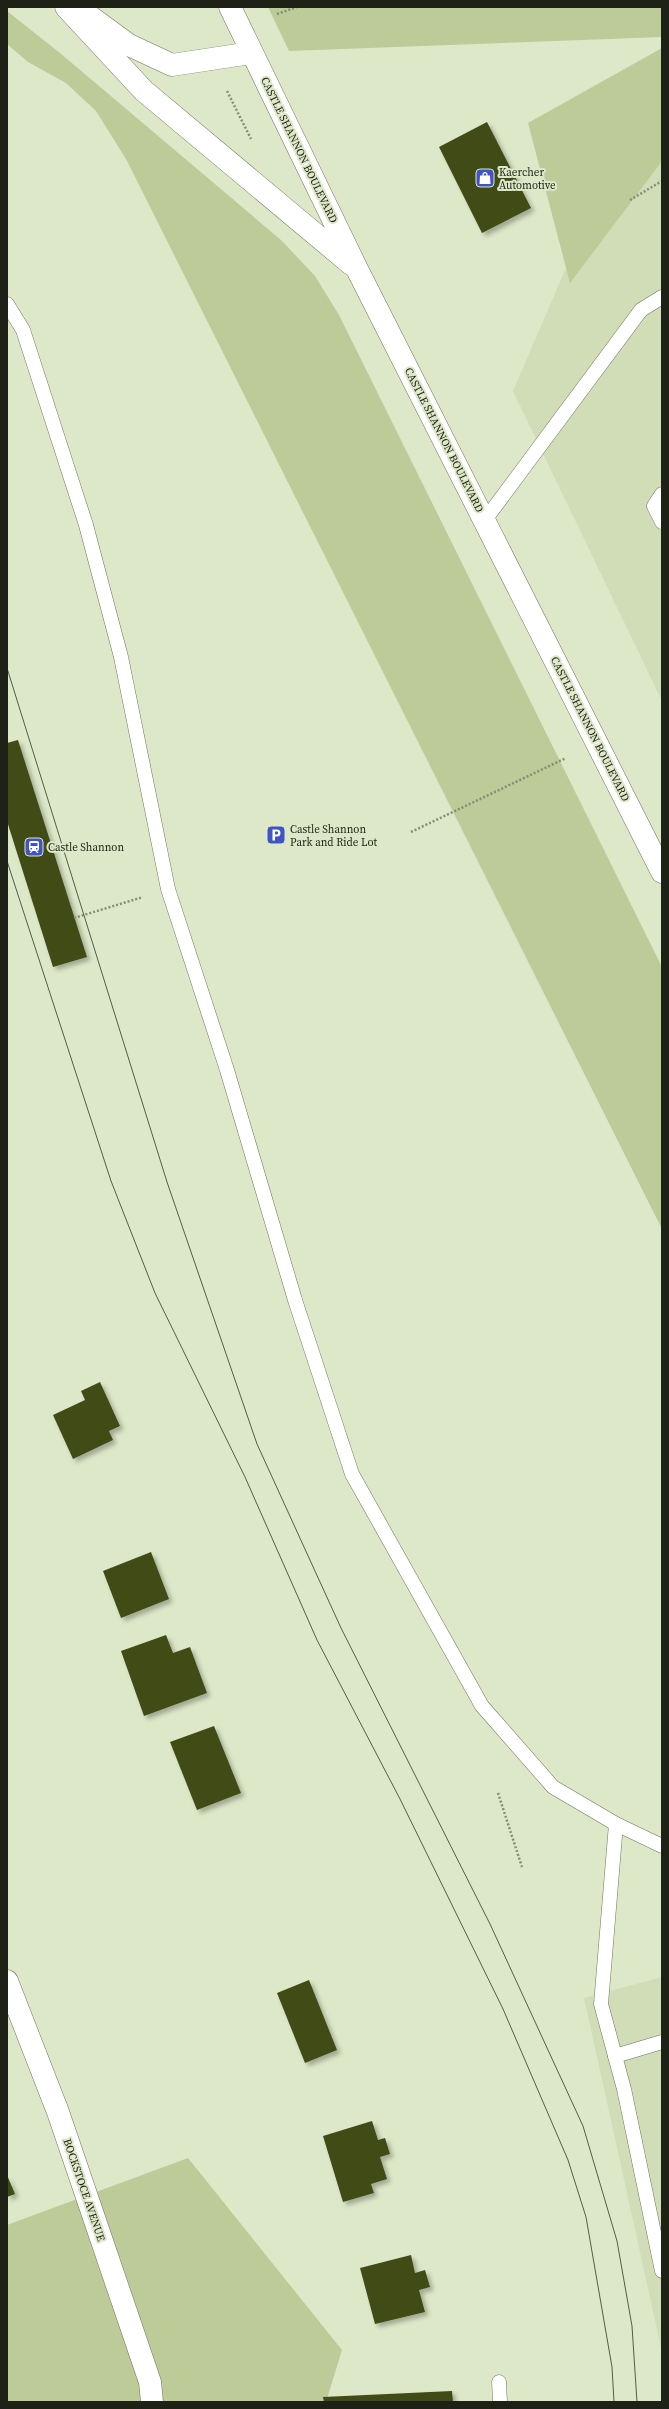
<svg xmlns="http://www.w3.org/2000/svg" width="669" height="2409" font-family="'Source Serif 4',serif">
  <defs>
    <filter id="shadow"><feDropShadow dx="3.5" dy="3.5" stdDeviation="2" flood-color="#0004"/></filter>
  </defs>
  <rect width="100%" height="100%" fill="#dde8c8"/>
  <!-- built -->
  <g fill="#d0ddb7">
    <path d="M 662,163 L 662,701 L 513,391 L 566,268 L 639,171 Z"/>
    <path d="M 662,1977 L 662,2352 L 584,1998 Z"/>
  </g>
  <!-- green -->
  <g fill="#bccb98">
    <path d="M 268,7 L 662,7 L 662,37 L 289,51 Z"/>
    <path d="M 7,11 L 60,53 L 281,240 L 315,276 L 339,315 L 662,967 L 662,1229 L 126,159 L 96,111 L 66,83 L 28,62 L 7,44 Z"/>
    <path d="M 662,48 L 662,161 L 570,283 L 528,123 Z"/>
    <path d="M 188,2158 L 342,2350 L 326,2402 L 7,2402 L 7,2225 Z"/>
  </g>
  <!-- building -->
  <g fill="#3f4c19" filter="url(#shadow)">
    <path d="M 487,122 L 531,208 L 482,233 L 439,147 Z"/>
    <path d="M 18,740 L 87,957 L 53,967 L 7,821 L 7,743 Z"/>
    <path d="M 100,1382 L 120,1426 L 109,1431 L 113,1440 L 73,1459 L 53,1415 L 85,1400 L 81,1391 Z"/>
    <path d="M 151,1552 L 169,1599 L 121,1618 L 103,1571 Z"/>
    <path d="M 166,1635 L 173,1653 L 190,1647 L 207,1693 L 144,1716 L 121,1651 Z"/>
    <path d="M 214,1726 L 241,1793 L 197,1810 L 170,1742 Z"/>
    <path d="M 309,1980 L 337,2050 L 305,2063 L 277,1993 Z"/>
    <path d="M 372,2121 L 378,2140 L 385,2138 L 390,2154 L 380,2157 L 387,2179 L 371,2184 L 374,2193 L 343,2202 L 323,2136 Z"/>
    <path d="M 7,2175 L 15,2194 L 7,2197 Z"/>
    <path d="M 411,2255 L 415,2273 L 425,2270 L 430,2287 L 419,2290 L 425,2312 L 375,2324 L 360,2268 Z"/>
    <path d="M 452,2391 L 453,2402 L 324,2402 L 323,2397 Z"/>
  </g>
  <g fill="none" stroke-linecap="round" stroke-linejoin="round">
    <!-- lane casing -->
    <g stroke="#6e775b" stroke-width="15">
      <g id="lane">
        <path d="M 7,304 L 23,330 L 86,525 L 121,657 L 168,889 L 227,1070 L 295,1300 L 352,1474 L 482,1706 L 553,1787 L 616,1824 L 662,1846"/>
        <path d="M 662,494 L 654,506 L 662,522"/>
        <path d="M 485,520 L 641,310 L 662,297"/>
        <path d="M 616,1824 L 601,2004 L 624,2089 L 662,2271"/>
        <path d="M 615,2056 L 662,2042"/>
        <path d="M 499,2382 L 500,2402"/>
      </g>
    </g>
    <!-- street casing -->
    <g stroke="#6e775b" stroke-width="23">
      <path id="street" d="M 7,1981 L 58,2112 L 150,2382 L 152,2402"/>
    </g>
    <!-- secondary casing -->
    <g stroke="#6e775b" stroke-width="23">
      <g id="secondary">
        <path d="M 66,7 L 144,91 L 351,264"/>
        <path d="M 230,7 L 357,269 L 662,872"/>
        <path d="M 84,12 L 129,45 L 172,65 L 251,53"/>
      </g>
    </g>
    <!-- path -->
    <g stroke="#858d76" stroke-width="2.5" stroke-dasharray="2 2" stroke-linecap="butt">
      <path d="M 277,14 L 297,7"/>
      <path d="M 227,91 L 251,139"/>
      <path d="M 630,200 L 662,181"/>
      <path d="M 411,832 L 566,758"/>
      <path d="M 74,918 L 143,897"/>
      <path d="M 498,1793 L 522,1867"/>
    </g>
    <!-- lane -->
    <use href="#lane" stroke="#fff" stroke-width="14"/>
    <!-- street -->
    <use href="#street" stroke="#fff" stroke-width="22"/>
    <!-- secondary -->
    <use href="#secondary" stroke="#fff" stroke-width="22"/>
    <!-- tram -->
    <g stroke="#555b49" stroke-width="1">
      <path d="M 7,668 L 167,1182 L 257,1444 L 341,1628 L 490,1924 L 583,2126 L 617,2241 L 632,2326 L 637,2402"/>
      <path d="M 7,861 L 111,1181 L 155,1293 L 245,1477 L 317,1640 L 400,1799 L 503,2009 L 568,2160 L 586,2217 L 612,2367 L 614,2402"/>
    </g>
  </g>
  <!-- icons -->
  <defs>
    <g id="shop-square" transform="scale(1)"><rect x="-9" y="-9" width="18" height="18" rx="4" fill="#4253c6" stroke="#dde8c8"/><path d="M-5-2.5h2.3a2.7 3.5 0 0 1 5.4 0H5L5.5 6h-11ZM-1.5-2.5h3a1.5 2.3 0 0 0-3 0Z" fill="#fff"/></g>
    <g id="parking-square" transform="scale(1)"><rect x="-9" y="-9" width="18" height="18" rx="4" fill="#4253c6" stroke="#dde8c8"/><path d="M-3.5-5.5H1a3.5 3.5 0 0 1 0 7H-1V5.5H-3.5ZM-1-3.4V-.6H.8a1.4 1.4 0 0 0 0-2.8Z" fill="#fff"/></g>
    <g id="station-square" transform="scale(1)"><rect x="-9" y="-9" width="18" height="18" rx="4" fill="#4253c6" stroke="#dde8c8"/><path d="M-3-6H3Q5-6 5-4V2Q5 4 3 4L4.5 6H3L1.5 4h-3L-3 6H-4.5L-3 4Q-5 4-5 2V-4Q-5-6-3-6ZM-3.5-4v3h7v-3ZM-3.5 1v1.5H-2V1ZM2 1v1.5H3.5V1Z" fill="#fff"/></g>
  </defs>
  <g fill-rule="evenodd">
    <use href="#shop-square" x="485" y="178"/>
    <use href="#parking-square" x="276" y="835"/>
    <use href="#station-square" x="34" y="847"/>
  </g>
  <g text-anchor="middle" dominant-baseline="central" stroke-width="4" stroke-linejoin="round" paint-order="stroke">
    <!-- street labels -->
    <g font-size="11" fill="#1e2216" stroke="#dde8c8">
      <text transform="translate(299 150) rotate(64)">CASTLE SHANNON BOULEVARD</text>
      <text transform="translate(444 440) rotate(63)">CASTLE SHANNON BOULEVARD</text>
      <text transform="translate(590 729) rotate(63)">CASTLE SHANNON BOULEVARD</text>
      <text transform="translate(84 2190) rotate(71)">BOCKSTOCE AVENUE</text>
    </g>
    <!-- poi labels -->
    <g font-size="11" fill="#1e2216" stroke="#dde8c8" text-anchor="start">
      <text x="499" y="172">Kaercher<tspan x="499" dy="13">Automotive</tspan></text>
      <text x="290" y="829">Castle Shannon<tspan x="290" dy="13">Park and Ride Lot</tspan></text>
      <text x="48" y="847">Castle Shannon</text>
    </g>
  </g>
  <!-- border -->
  <rect width="669" height="2409" fill="none" stroke="#1e2216" stroke-width="16"/>
</svg>
